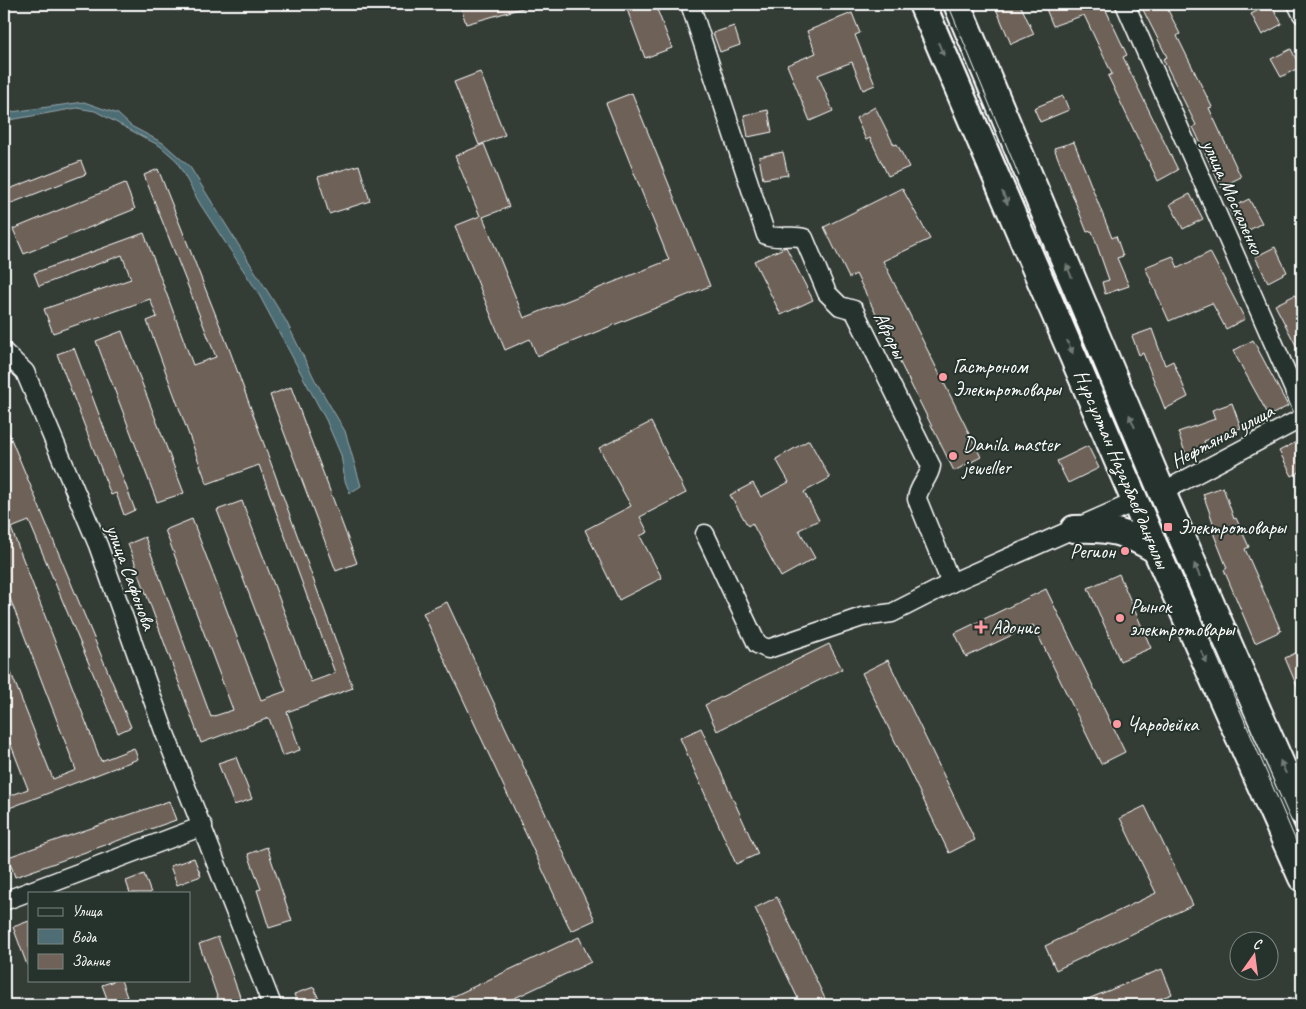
<svg xmlns="http://www.w3.org/2000/svg" width="1306" height="1009" font-family="Caveat,sans-serif">
  <rect width="100%" height="100%" fill="#343c36"/>
  <filter id="ink" filterUnits="userSpaceOnUse"><feTurbulence type="fractalNoise" baseFrequency=".02" numOctaves="2"/><feDisplacementMap in="SourceGraphic" scale="10" xChannelSelector="R" yChannelSelector="G"/><feConvolveMatrix kernelMatrix="1 2 1 2 8 2 1 2 1" color-interpolation-filters="sRGB"/></filter>
  <g filter="url(#ink)">
    <!-- water -->
    <path fill="#4e6d74" stroke="#95a7ac" d="M 84,102 L 118,114 L 131,126 L 163,143 L 190,167 L 286,321 L 315,380 L 345,431 L 361,486 L 350,493 L 345,481 L 341,455 L 326,420 L 257,291 L 200,204 L 176,160 L 160,146 L 95,111 L 77,108 L 4,121 L 4,113 Z"/>
    <!-- building -->
    <g fill="#6e6259" stroke="#fff">
      <path d="M 460,4 L 526,4 L 526,7 L 466,24 Z"/>
      <path d="M 625,4 L 655,4 L 672,48 L 645,58 Z"/>
      <path d="M 994,4 L 1020,4 L 1034,34 L 1011,44 Z"/>
      <path d="M 1044,4 L 1112,4 L 1105,8 L 1127,55 L 1123,57 L 1178,170 L 1158,181 L 1108,76 L 1112,74 L 1084,15 L 1053,26 Z"/>
      <path d="M 1140,4 L 1165,4 L 1180,34 L 1177,36 L 1212,107 L 1209,108 L 1241,177 L 1221,187 L 1193,127 L 1196,125 L 1163,59 L 1167,57 Z"/>
      <path d="M 1271,4 L 1282,24 L 1262,35 L 1251,14 Z"/>
      <path d="M 852,13 L 860,33 L 855,35 L 875,85 L 863,90 L 852,62 L 818,75 L 833,111 L 810,121 L 787,65 L 816,53 L 807,31 Z"/>
      <path d="M 734,26 L 740,45 L 720,52 L 713,33 Z"/>
      <path d="M 1291,49 L 1300,67 L 1281,77 L 1271,59 Z"/>
      <path d="M 480,72 L 505,135 L 479,145 L 454,82 Z"/>
      <path d="M 632,93 L 710,286 L 537,356 L 530,339 L 505,350 L 455,226 L 480,216 L 455,156 L 484,144 L 509,207 L 483,217 L 524,318 L 669,260 L 606,103 Z"/>
      <path d="M 1063,96 L 1069,110 L 1040,122 L 1034,108 Z"/>
      <path d="M 875,107 L 894,145 L 897,144 L 909,167 L 888,176 L 870,138 L 866,140 L 856,118 Z"/>
      <path d="M 768,110 L 772,132 L 748,137 L 744,115 Z"/>
      <path d="M 1074,142 L 1112,238 L 1116,236 L 1123,256 L 1117,258 L 1129,286 L 1105,294 L 1102,282 L 1109,280 L 1092,231 L 1087,232 L 1054,148 Z"/>
      <path d="M 783,152 L 788,175 L 763,179 L 759,157 Z"/>
      <path d="M 81,161 L 86,174 L 4,206 L 4,191 Z"/>
      <path d="M 359,165 L 370,201 L 329,214 L 318,177 Z"/>
      <path d="M 158,169 L 230,351 L 353,688 L 287,712 L 300,750 L 282,756 L 269,718 L 201,743 L 128,544 L 145,537 L 211,717 L 233,710 L 165,530 L 192,519 L 261,700 L 286,691 L 217,510 L 242,501 L 311,682 L 335,673 L 259,465 L 207,484 L 147,321 L 157,317 L 150,299 L 53,333 L 44,309 L 131,279 L 122,255 L 39,286 L 34,273 L 144,233 L 193,365 L 216,357 L 144,175 Z"/>
      <path d="M 125,183 L 135,209 L 24,254 L 13,229 Z"/>
      <path d="M 902,188 L 930,239 L 883,261 L 981,457 L 954,471 L 856,274 L 849,278 L 824,227 Z"/>
      <path d="M 1190,194 L 1203,219 L 1183,229 L 1170,204 Z"/>
      <path d="M 1249,199 L 1262,223 L 1242,234 L 1229,209 Z"/>
      <path d="M 786,247 L 813,300 L 781,315 L 754,261 Z"/>
      <path d="M 1275,247 L 1287,272 L 1268,282 L 1255,257 Z"/>
      <path d="M 1210,252 L 1245,319 L 1226,329 L 1212,303 L 1169,321 L 1145,267 L 1173,256 L 1178,268 Z"/>
      <path d="M 1295,295 L 1302,309 L 1302,357 L 1275,305 Z"/>
      <path d="M 1152,329 L 1165,365 L 1173,361 L 1188,397 L 1165,409 L 1143,353 L 1139,355 L 1132,336 Z"/>
      <path d="M 122,331 L 184,493 L 157,502 L 96,341 Z"/>
      <path d="M 1253,340 L 1288,406 L 1269,416 L 1233,351 Z"/>
      <path d="M 74,348 L 135,510 L 124,515 L 116,493 L 111,495 L 57,354 Z"/>
      <path d="M 291,387 L 357,563 L 336,571 L 270,395 Z"/>
      <path d="M 1232,403 L 1241,428 L 1204,441 L 1207,451 L 1187,458 L 1178,432 L 1215,419 L 1212,410 Z"/>
      <path d="M 4,422 L 131,727 L 118,733 L 29,521 L 11,528 L 101,761 L 134,748 L 138,759 L 4,810 L 4,798 L 28,789 L 4,727 L 4,655 L 53,779 L 76,770 L 4,583 Z"/>
      <path d="M 651,422 L 686,493 L 640,517 L 648,532 L 640,536 L 662,578 L 619,600 L 585,530 L 631,506 L 599,448 Z"/>
      <path d="M 1302,439 L 1302,471 L 1292,476 L 1279,451 Z"/>
      <path d="M 809,440 L 830,478 L 804,492 L 819,520 L 799,530 L 815,558 L 781,577 L 752,523 L 748,526 L 730,495 L 753,483 L 761,497 L 789,482 L 776,459 Z"/>
      <path d="M 1088,446 L 1099,468 L 1068,483 L 1057,461 Z"/>
      <path d="M 1223,487 L 1234,519 L 1236,518 L 1249,547 L 1245,549 L 1281,631 L 1255,643 L 1224,570 L 1227,568 L 1212,530 L 1215,528 L 1203,494 Z"/>
      <path d="M 1119,574 L 1151,648 L 1120,661 L 1088,588 Z"/>
      <path d="M 1046,589 L 1125,752 L 1101,764 L 1033,625 L 966,657 L 955,633 Z"/>
      <path d="M 447,602 L 595,920 L 571,931 L 423,613 Z"/>
      <path d="M 829,644 L 842,669 L 717,731 L 705,705 Z"/>
      <path d="M 1302,650 L 1302,698 L 1285,658 Z"/>
      <path d="M 888,660 L 975,840 L 949,853 L 862,673 Z"/>
      <path d="M 701,728 L 758,854 L 736,864 L 680,738 Z"/>
      <path d="M 236,757 L 252,799 L 234,805 L 218,763 Z"/>
      <path d="M 169,801 L 176,820 L 15,877 L 8,857 Z"/>
      <path d="M 1145,806 L 1193,905 L 1056,970 L 1045,946 L 1156,893 L 1120,818 Z"/>
      <path d="M 267,847 L 292,921 L 269,928 L 257,890 L 261,889 L 248,854 Z"/>
      <path d="M 194,858 L 201,876 L 177,885 L 170,866 Z"/>
      <path d="M 144,874 L 151,893 L 130,893 L 126,881 Z"/>
      <path d="M 777,897 L 828,1005 L 801,1005 L 755,908 Z"/>
      <path d="M 29,921 L 29,965 L 27,965 L 13,927 Z"/>
      <path d="M 218,937 L 229,966 L 243,1005 L 220,1005 L 199,944 Z"/>
      <path d="M 579,937 L 591,962 L 500,1005 L 435,1005 Z"/>
      <path d="M 1162,969 L 1172,994 L 1144,1005 L 1073,1005 Z"/>
      <path d="M 117,980 L 121,980 L 127,997 L 109,1004 L 102,985 Z"/>
      <path d="M 314,987 L 321,1005 L 298,1005 L 294,994 Z"/>
    </g>
    <g fill="none" stroke-linecap="round" stroke-linejoin="round">
      <!-- minor casing -->
      <g stroke="#fff" stroke-width="21">
        <g id="minor">
          <path d="M 690,4 L 766,235 C 779,240 791,234 804,238 L 827,293 L 840,306 L 854,310 L 931,466 C 929,479 918,486 917,499 L 951,583"/>
          <path d="M 1125,4 L 1302,408"/>
          <path d="M 1297,4 L 1302,14"/>
          <path d="M 4,352 L 25,372 L 98,545 L 164,731 L 272,1005"/>
          <path d="M 1162,492 L 1302,418"/>
          <path d="M 705,534 L 757,644 L 768,649 L 862,617 L 892,613 L 951,583 L 1137,501"/>
          <path d="M 4,901 L 203,826"/>
        </g>
      </g>
      <!-- primary casing -->
      <g stroke="#fff" stroke-width="30">
        <g id="primary">
          <path d="M 922,4 L 1156,550 L 1302,878"/>
          <path d="M 957,4 L 1162,492 L 1302,812"/>
          <path d="M 1074,529 C 1109,527 1126,532 1156,550"/>
        </g>
      </g>
      <!-- minor -->
      <use href="#minor" stroke="#26332d" stroke-width="18"/>
      <!-- primary -->
      <use href="#primary" stroke="#26332d" stroke-width="26"/>
      <!-- tram -->
      <g stroke="#fff" stroke-width="1">
        <path d="M 938,4 L 1302,855"/>
        <path d="M 948,4 L 1019,176"/>
      </g>
    </g>
    <!-- one-way arrows -->
    <defs><path id="oneway-solid" d="M-6-.8H1V-3.2L6.5 0L1 3.2V.8H-6Z" transform="scale(1.25)"/></defs>
    <g fill="#727a76">
      <use href="#oneway-solid" transform="translate(941 49) rotate(67)"/>
      <use href="#oneway-solid" transform="translate(1005 198) rotate(66)"/>
      <use href="#oneway-solid" transform="translate(1069 271) rotate(-113)"/>
      <use href="#oneway-solid" transform="translate(1070 347) rotate(66)"/>
      <use href="#oneway-solid" transform="translate(1132 421) rotate(-113)"/>
      <use href="#oneway-solid" transform="translate(1197 570) rotate(-114)"/>
      <use href="#oneway-solid" transform="translate(1204 657) rotate(66)"/>
      <use href="#oneway-solid" transform="translate(1283 767) rotate(-114)"/>
    </g>
  </g>
  <!-- markers -->
  <g fill="#ff9aa2" stroke="#26332d" stroke-width="2">
    <circle cx="943" cy="377" r="5"/>
    <circle cx="953" cy="456" r="5"/>
    <rect x="1163" y="522" width="10" height="10" rx="2.5"/>
    <circle cx="1125" cy="551" r="5"/>
    <circle cx="1120" cy="618" r="5"/>
    <path d="M978.5 619.5h5v5h5v5h-5v5h-5v-5h-5v-5h5z"/>
    <circle cx="1117" cy="724" r="5"/>
  </g>
  <g text-anchor="middle" dominant-baseline="central" stroke-width="4" stroke-linejoin="round" paint-order="stroke">
    <!-- street labels -->
    <g font-size="20" fill="#fff" stroke="#26332d">
      <text transform="translate(1233 197) rotate(66)">улица Москаленко</text>
      <text transform="translate(890 335) rotate(64)">Авроры</text>
      <text transform="translate(1222 436) rotate(-28)">Нефтяная улица</text>
      <text transform="translate(1122 469) rotate(67)">Нұрсұлтан Назарбаев даңғылы</text>
      <text transform="translate(131 577) rotate(70)">улица Сафонова</text>
    </g>
    <!-- poi labels -->
    <g font-size="20" fill="#fff" stroke="#26332d" text-anchor="start">
      <text x="953" y="366">Гастроном<tspan x="953" dy="23">Электротовары</tspan></text>
      <text x="963" y="444">Danila master<tspan x="963" dy="23">jeweller</tspan></text>
      <text x="1178" y="527">Электротовары</text>
      <text x="1115" y="551" text-anchor="end">Регион</text>
      <text x="1130" y="606">Рынок<tspan x="1130" dy="23">электротовары</tspan></text>
      <text x="991" y="627">Адонис</text>
      <text x="1127" y="724">Чародейка</text>
    </g>
  </g>
  <!-- margin -->
  <rect width="1306" height="1009" fill="none" stroke="#26332d" stroke-width="20"/>
  <rect x="10" y="10" width="1286" height="989" fill="none" stroke="#fff" stroke-width="2" filter="url(#ink)"/>
  <!-- legend -->
  <rect x="28" y="892" width="162" height="90" fill="#26332d" stroke="#7d8581"/>
  <rect x="38" y="908" width="25" height="8" fill="#26332d" stroke="#7d8581"/>
  <text x="72" y="916" font-size="15" fill="#ffffff">Улица</text>
  <rect x="38" y="929" width="25" height="15" fill="#4e6d74" stroke="#7d8581"/>
  <text x="72" y="942" font-size="15" fill="#ffffff">Вода</text>
  <rect x="38" y="954" width="25" height="15" fill="#6e6259" stroke="#7d8581"/>
  <text x="72" y="966" font-size="15" fill="#ffffff">Здание</text>
  <!-- north arrow -->
  <g transform="translate(1254 956) rotate(14)"><circle r="24" fill="#26332d" stroke="#7d8581"/>
  <path d="M0-4L9 19L0 12L-9 19Z" fill="#ff9aa2"/>
  <text y="-8" font-size="14" font-weight="bold" text-anchor="middle" fill="#ffffff">С</text>
  </g>
</svg>
